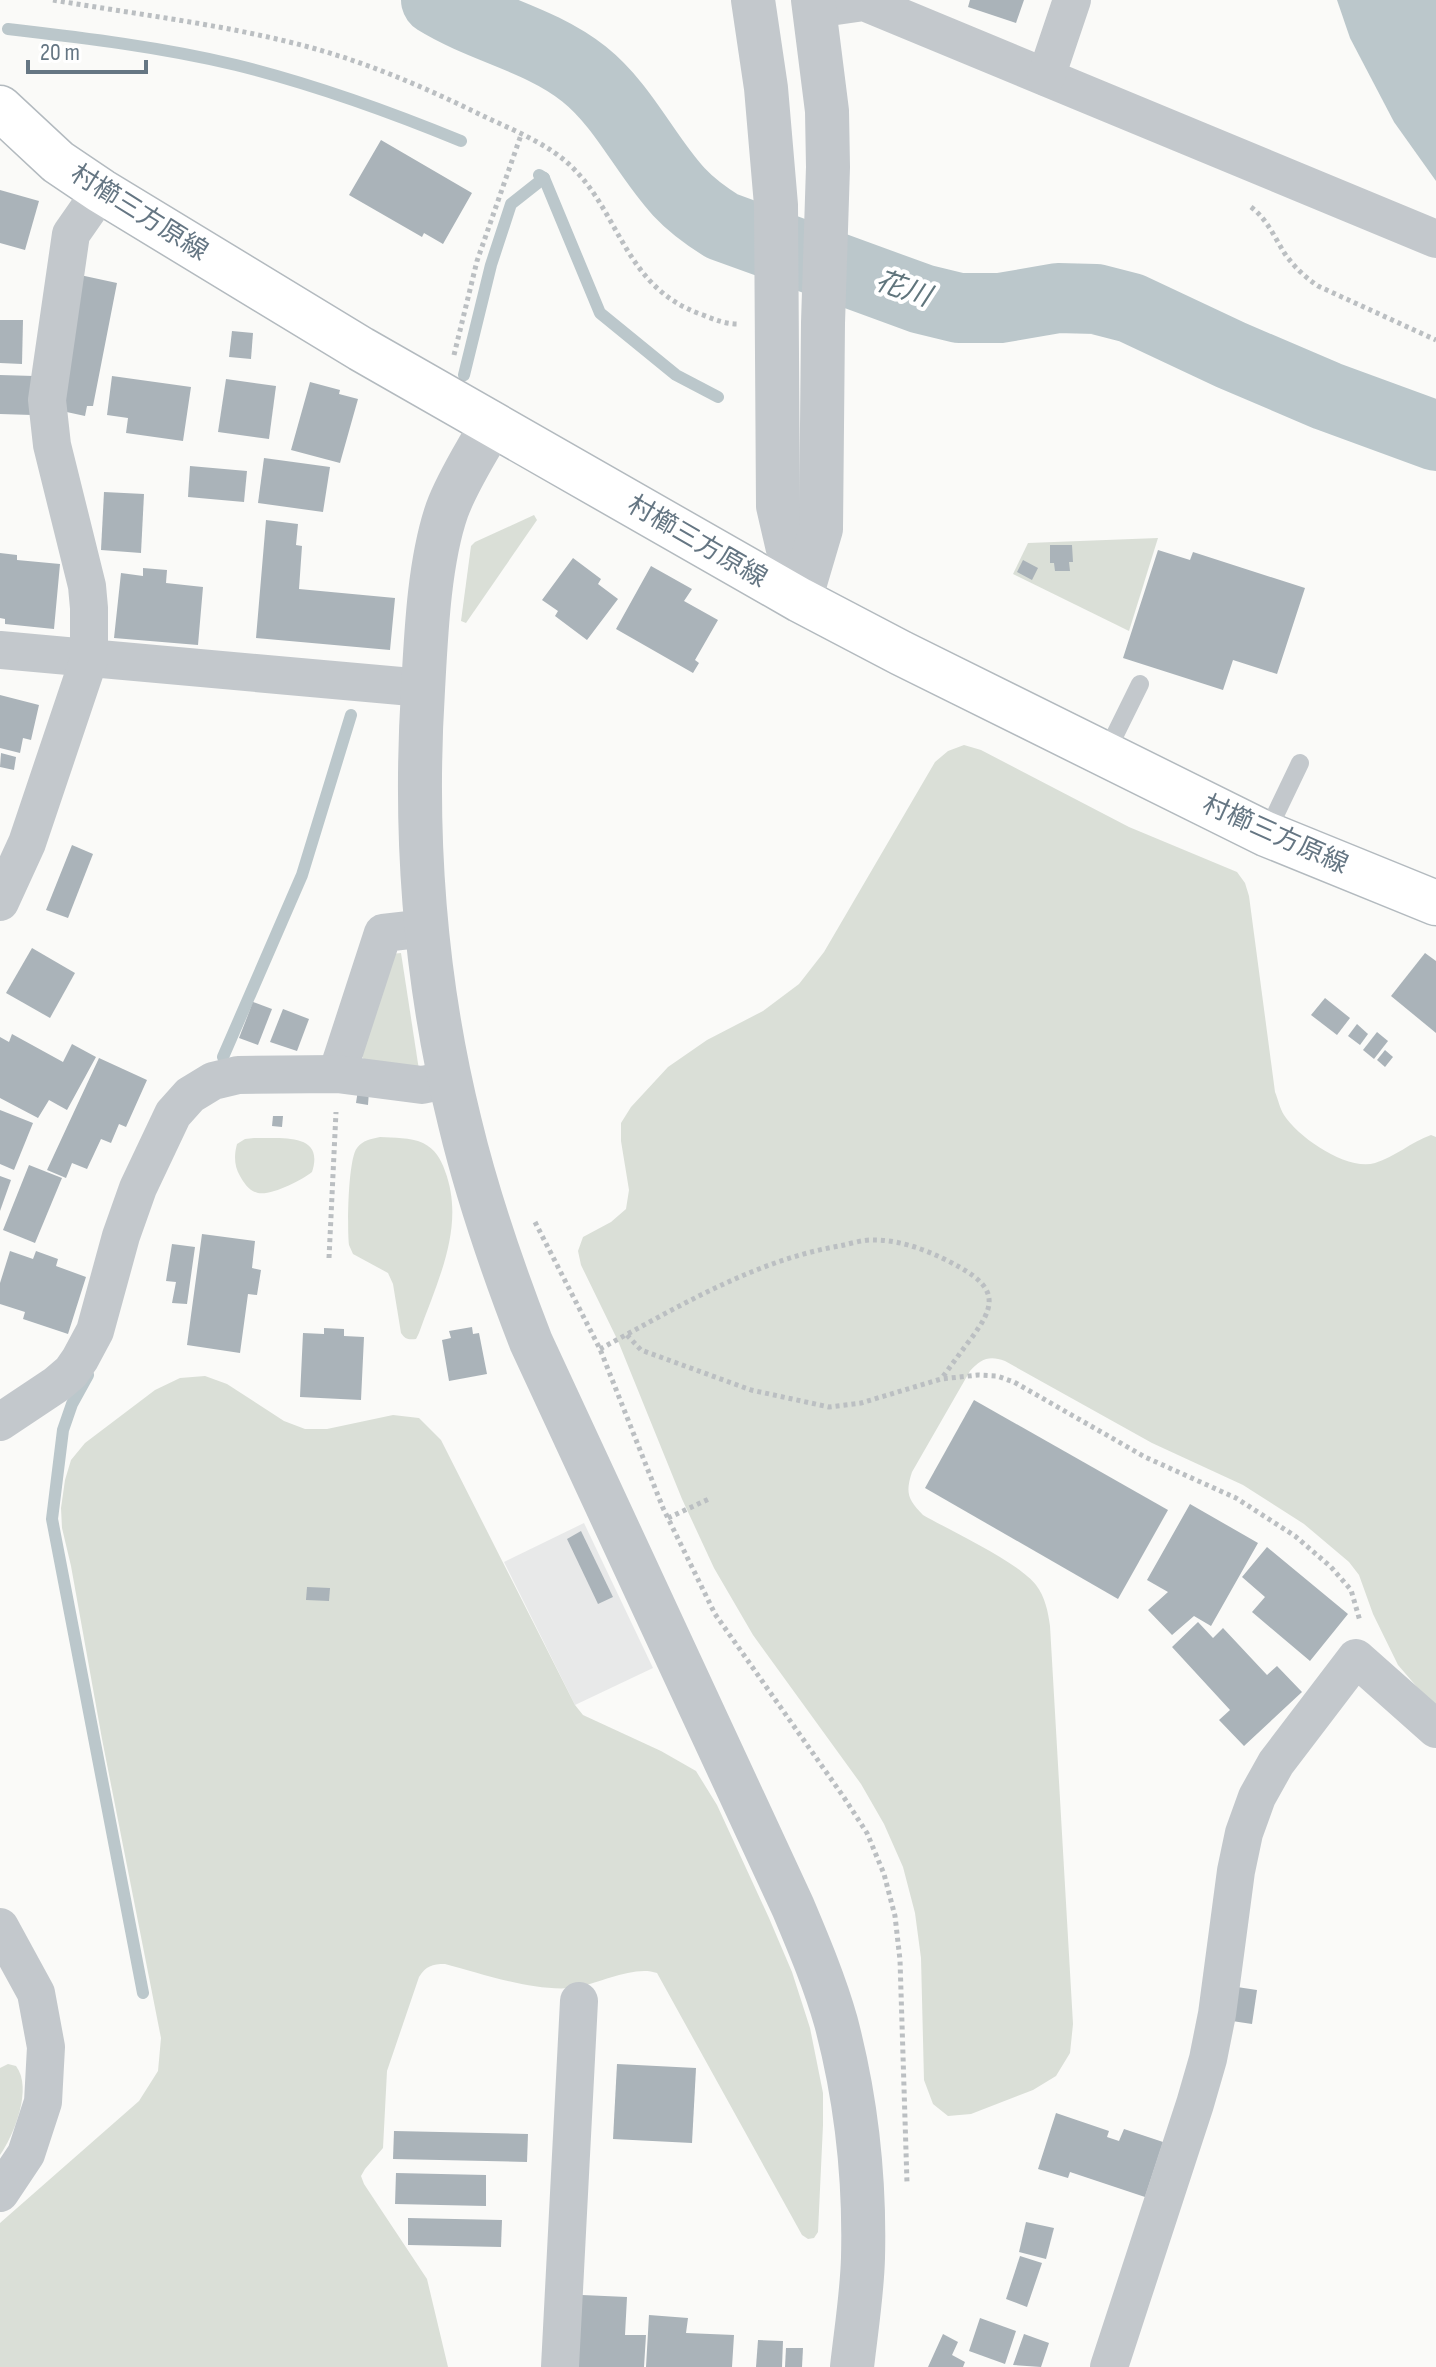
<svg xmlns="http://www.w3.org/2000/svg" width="1436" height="2367" font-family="'Sofia Sans Condensed','Noto Sans JP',sans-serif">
  <rect width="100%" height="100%" fill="#fafaf8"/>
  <!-- built -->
  <path fill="#e8e9e9" d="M 584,1523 L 653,1668 L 575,1705 L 504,1562 Z"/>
  <!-- green -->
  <g fill="#dadfd7">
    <path d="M 534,515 L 537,520 L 466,623 L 461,621 L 471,546 L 475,542 Z"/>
    <path d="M 1158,538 L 1129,631 L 1013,574 L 1028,543 Z"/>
    <path d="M 964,745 L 981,750 L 1129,827 L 1237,872 L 1245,883 L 1249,896 L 1275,1092 C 1278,1099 1280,1109 1284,1115 C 1299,1138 1347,1171 1375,1163 C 1395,1157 1411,1142 1431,1135 L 1436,1137 L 1436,1709 L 1398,1665 L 1373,1614 L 1359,1575 L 1349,1562 L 1304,1524 L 1243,1485 L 1152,1443 L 1005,1361 C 989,1355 981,1359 970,1371 L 912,1472 C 905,1493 908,1500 923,1515 C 949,1530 1020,1563 1036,1585 C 1045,1597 1048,1611 1050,1626 L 1073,2024 L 1070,2053 L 1056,2076 L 1033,2090 L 971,2114 L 948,2116 L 933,2104 L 924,2080 L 921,1958 L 915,1913 L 903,1867 L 884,1824 L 861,1784 L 753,1635 L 714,1568 L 682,1499 L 618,1341 L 581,1265 L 578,1251 L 583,1237 L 611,1222 L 626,1209 L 629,1190 L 621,1141 L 621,1123 L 631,1107 L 668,1067 L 707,1040 L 763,1011 L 799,984 L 824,952 L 935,762 L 948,751 Z"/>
    <path d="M 401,953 L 419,1070 L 366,1063 L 360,1053 L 391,954 Z"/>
    <path d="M 380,1137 C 394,1138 410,1137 423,1143 C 435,1149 441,1159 445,1171 C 466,1226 437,1282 419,1333 L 416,1339 C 408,1340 405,1339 401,1333 L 393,1284 L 388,1273 L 353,1254 L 349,1245 C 347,1228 348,1159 357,1148 C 363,1140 371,1139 380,1137 Z"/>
    <path d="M 254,1138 C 281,1139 325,1132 312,1172 C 302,1180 271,1196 258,1193 C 249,1191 244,1183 240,1176 C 234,1166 234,1155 237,1144 L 245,1139 Z"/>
    <path d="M 205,1376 L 227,1384 L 284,1421 L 305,1429 L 327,1429 L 393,1415 L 419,1418 L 441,1440 L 575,1705 L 583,1715 L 661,1751 L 696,1771 L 717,1805 L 769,1918 L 792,1972 L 810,2028 L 823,2093 L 823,2125 L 818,2232 L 814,2238 L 808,2239 L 802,2235 L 657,1973 C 636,1965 601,1982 579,1987 C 540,1994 483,1974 445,1964 C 432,1964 426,1966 419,1977 L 387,2071 L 383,2148 L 365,2169 L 361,2176 L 364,2184 L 427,2279 L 448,2367 L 0,2367 L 0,2223 L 139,2101 L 158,2071 L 161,2038 L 102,1739 L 71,1566 L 62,1528 L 61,1508 L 65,1480 L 71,1460 L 85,1443 L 155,1390 L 180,1378 Z"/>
    <path d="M 8,2064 L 16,2066 C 33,2088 14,2135 0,2155 L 0,2068 Z"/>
  </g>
  <!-- water -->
  <path fill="#bbc7cb" d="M 1337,0 L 1436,0 L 1436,181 L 1394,122 L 1350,38 Z"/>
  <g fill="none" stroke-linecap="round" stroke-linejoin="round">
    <!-- stream -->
    <g stroke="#bbc7cb" stroke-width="12">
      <path d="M 8,29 C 85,38 161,47 236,65 C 313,84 388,111 461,141"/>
      <path d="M 539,175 L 544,178 L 600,313 L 676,375 L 718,397"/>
      <path d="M 464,375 L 491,265 L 511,204 L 544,178"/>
      <path d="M 223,1057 L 302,875 L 351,715"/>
      <path d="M 88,1375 L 72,1404 L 63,1430 L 52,1519 L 143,1993"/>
    </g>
    <!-- river -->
    <path stroke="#bbc7cb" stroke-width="70" d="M 436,0 C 483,29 540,39 584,74 C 624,106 645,155 679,192 C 692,206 706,216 722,226 L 922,299 L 959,308 L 1000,308 L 1058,298 L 1096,299 L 1131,308 L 1231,355 L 1327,396 L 1436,436"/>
  </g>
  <!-- building -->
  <g fill="#aab3b9">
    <path d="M 970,0 L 1024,0 L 1016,23 L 968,7 Z"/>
    <path d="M 381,140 L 472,193 L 443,244 L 424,233 L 422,237 L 349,195 Z"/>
    <path d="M 0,190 L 39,201 L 25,250 L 0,243 Z"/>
    <path d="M 80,275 L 117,283 L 93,406 L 87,406 L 85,416 L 62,411 Z"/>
    <path d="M 0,320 L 23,320 L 22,364 L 0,363 Z"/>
    <path d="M 232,331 L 253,333 L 251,359 L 229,357 Z"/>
    <path d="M 0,375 L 34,376 L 32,415 L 0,414 Z"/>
    <path d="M 112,376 L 191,387 L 183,441 L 126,433 L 128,418 L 107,415 Z"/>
    <path d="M 226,379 L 276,386 L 269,439 L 218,432 Z"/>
    <path d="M 310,382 L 340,390 L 339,394 L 358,399 L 340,463 L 291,450 Z"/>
    <path d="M 264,458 L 330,467 L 323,512 L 258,503 Z"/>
    <path d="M 190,466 L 247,471 L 244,502 L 188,497 Z"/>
    <path d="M 104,492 L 144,494 L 141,553 L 101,550 Z"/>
    <path d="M 266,520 L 298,524 L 296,545 L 302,546 L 299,589 L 395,598 L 390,650 L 256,638 Z"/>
    <path d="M 1050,545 L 1072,545 L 1073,562 L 1069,562 L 1070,571 L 1055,571 L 1054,563 L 1050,563 Z"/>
    <path d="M 1158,550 L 1190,560 L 1193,552 L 1305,588 L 1277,674 L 1233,660 L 1223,690 L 1123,658 Z"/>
    <path d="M 0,553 L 17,555 L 17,560 L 60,564 L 54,629 L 5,624 L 5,619 L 0,618 Z"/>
    <path d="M 573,558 L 601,579 L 598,584 L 618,599 L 587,640 L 555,616 L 558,611 L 542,600 Z"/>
    <path d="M 1023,560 L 1038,568 L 1032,580 L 1017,572 Z"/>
    <path d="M 651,566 L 692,589 L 684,601 L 718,620 L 695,660 L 699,663 L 693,673 L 616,629 Z"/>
    <path d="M 143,568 L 167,570 L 166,583 L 203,587 L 198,645 L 114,638 L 121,573 L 143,576 Z"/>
    <path d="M 0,695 L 39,705 L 31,740 L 23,738 L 20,753 L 0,748 Z"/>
    <path d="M 1,753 L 16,757 L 14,770 L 0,767 Z"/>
    <path d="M 72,845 L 93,854 L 68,918 L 46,910 Z"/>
    <path d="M 32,948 L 75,973 L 50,1018 L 6,993 Z"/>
    <path d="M 1425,953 L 1436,961 L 1436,1033 L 1391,996 Z"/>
    <path d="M 1325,998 L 1350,1018 L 1337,1035 L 1311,1015 Z"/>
    <path d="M 253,1002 L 272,1009 L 258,1045 L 239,1038 Z"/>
    <path d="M 283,1009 L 309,1019 L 297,1051 L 270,1042 Z"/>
    <path d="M 1357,1024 L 1368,1034 L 1360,1045 L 1348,1036 Z"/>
    <path d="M 1377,1032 L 1388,1041 L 1374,1059 L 1363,1050 Z"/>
    <path d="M 12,1034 L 63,1062 L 72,1044 L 96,1057 L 67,1110 L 49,1100 L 38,1118 L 0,1098 L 0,1037 L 9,1042 Z"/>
    <path d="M 1385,1050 L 1393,1057 L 1385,1067 L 1377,1060 Z"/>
    <path d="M 99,1058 L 147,1080 L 126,1127 L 119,1124 L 111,1143 L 101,1139 L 87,1169 L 72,1163 L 66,1178 L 47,1170 Z"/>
    <path d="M 358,1090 L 369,1091 L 368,1105 L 356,1103 Z"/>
    <path d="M 0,1110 L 33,1123 L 14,1170 L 0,1164 Z"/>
    <path d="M 273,1116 L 283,1116 L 282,1127 L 272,1126 Z"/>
    <path d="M 29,1165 L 62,1178 L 35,1243 L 3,1230 Z"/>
    <path d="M 0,1176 L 11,1180 L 0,1211 Z"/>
    <path d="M 202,1234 L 255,1241 L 252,1268 L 261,1270 L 257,1295 L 248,1294 L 240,1353 L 187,1345 Z"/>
    <path d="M 172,1244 L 195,1247 L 187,1304 L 172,1303 L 176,1282 L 166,1281 Z"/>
    <path d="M 10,1251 L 33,1259 L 36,1251 L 58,1259 L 56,1266 L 86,1277 L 68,1334 L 23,1319 L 25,1312 L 0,1304 L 0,1283 Z"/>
    <path d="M 472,1327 L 473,1334 L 479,1333 L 487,1374 L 449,1381 L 442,1340 L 451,1338 L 449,1331 Z"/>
    <path d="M 324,1328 L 344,1329 L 344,1336 L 364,1337 L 361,1400 L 300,1397 L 303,1333 L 324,1334 Z"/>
    <path d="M 974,1400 L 1168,1510 L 1118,1599 L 925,1488 Z"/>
    <path d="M 1190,1504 L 1258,1543 L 1211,1626 L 1194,1616 L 1172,1635 L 1148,1610 L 1168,1592 L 1147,1580 Z"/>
    <path d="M 581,1531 L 613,1597 L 598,1604 L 567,1539 Z"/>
    <path d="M 1267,1547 L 1348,1614 L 1310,1661 L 1252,1612 L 1265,1597 L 1242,1577 Z"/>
    <path d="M 307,1587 L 330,1588 L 329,1601 L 306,1600 Z"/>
    <path d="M 1198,1622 L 1213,1638 L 1223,1628 L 1267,1675 L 1277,1666 L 1302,1692 L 1244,1746 L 1219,1720 L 1230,1710 L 1172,1647 Z"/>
    <path d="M 1237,1987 L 1257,1990 L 1252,2024 L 1232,2021 Z"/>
    <path d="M 617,2064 L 696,2068 L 692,2143 L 613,2139 Z"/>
    <path d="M 1056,2113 L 1109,2131 L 1107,2137 L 1119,2141 L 1124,2129 L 1163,2142 L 1145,2197 L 1070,2172 L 1068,2178 L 1038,2169 Z"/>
    <path d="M 394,2131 L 528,2134 L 527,2162 L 393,2159 Z"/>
    <path d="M 396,2173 L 486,2175 L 486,2206 L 395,2204 Z"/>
    <path d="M 408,2218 L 502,2220 L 501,2247 L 408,2245 Z"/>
    <path d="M 1026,2222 L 1054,2228 L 1046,2259 L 1019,2252 Z"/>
    <path d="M 1020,2256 L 1042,2263 L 1027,2307 L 1006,2299 Z"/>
    <path d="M 582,2295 L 627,2297 L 625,2335 L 646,2335 L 644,2367 L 578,2367 Z"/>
    <path d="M 649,2315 L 688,2318 L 686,2333 L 734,2335 L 732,2367 L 646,2367 Z"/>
    <path d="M 980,2318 L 1016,2331 L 1005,2364 L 969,2351 Z"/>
    <path d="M 943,2334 L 958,2342 L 952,2355 L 965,2362 L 963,2367 L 928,2367 Z"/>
    <path d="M 1024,2334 L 1049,2343 L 1041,2367 L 1013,2365 Z"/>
    <path d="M 758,2340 L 783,2341 L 782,2367 L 756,2367 Z"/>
    <path d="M 786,2348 L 803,2348 L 802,2367 L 785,2367 Z"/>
  </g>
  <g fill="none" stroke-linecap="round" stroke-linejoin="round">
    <!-- secondary casing -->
    <g stroke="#b3babf" stroke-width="47">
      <path id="secondary" d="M 0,108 L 58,162 L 101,191 L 361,349 L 800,600 L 901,653 L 1266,834 L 1436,903"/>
    </g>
    <!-- path -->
    <g stroke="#bbbfc2" stroke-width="5" stroke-dasharray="4 4" stroke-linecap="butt">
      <path d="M 53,0 C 140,15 230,25 316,49 C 373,65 426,88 479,114 C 504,126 532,137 555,153 C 621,199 617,286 703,315 C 715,320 726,324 738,324"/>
      <path d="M 1251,207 C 1267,219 1275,238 1285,254 C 1295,268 1305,277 1318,286 L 1436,340"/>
      <path d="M 454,355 L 477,261 L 521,135"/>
      <path d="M 535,1222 L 600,1349 L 663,1508 L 715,1614 L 843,1796 L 867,1833 L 884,1874 L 895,1916 L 900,1960 L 907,2183"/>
      <path d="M 329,1258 L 336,1112"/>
      <path d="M 627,1335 L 641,1350 L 751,1390 L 829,1407 L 861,1403 L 941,1379 L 978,1375 L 997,1376 L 1014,1382 L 1145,1457 L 1236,1498 L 1295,1536 L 1331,1567 L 1351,1590 L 1360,1621"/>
      <path d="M 600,1349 C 676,1308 753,1261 839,1246 C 850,1244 864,1239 875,1240 C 904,1240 937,1254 961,1268 C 1000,1290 994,1308 970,1340 C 960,1353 951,1366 941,1379"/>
      <path d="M 668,1518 L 711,1498"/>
    </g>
    <!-- service -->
    <g stroke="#c3c8cc" stroke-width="18">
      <path d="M 1105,755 L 1140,684"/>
      <path d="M 1266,834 L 1300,763"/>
    </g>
    <!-- minor -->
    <g stroke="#c3c8cc" stroke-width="38">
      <path d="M 815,9 L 864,2 L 1436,239"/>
      <path d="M 1046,77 L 1072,0"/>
      <path d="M 0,650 L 423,688"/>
      <path d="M 0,902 L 27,843 L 89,659 L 89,608 L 87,586 L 52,445 L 47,400 L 71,234 L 101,191"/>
      <path d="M 337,1074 L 383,933 L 427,928"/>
      <path d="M 0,1422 L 57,1384 L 71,1372 L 80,1359 L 95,1331 L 121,1236 L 138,1188 L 173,1114 L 190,1095 L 213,1081 L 238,1075 L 337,1074 L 422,1085 L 451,1079"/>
      <path d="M 0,1927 L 36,1993 L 46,2047 L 43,2102 L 26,2154 L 0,2193"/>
      <path d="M 560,2367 L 579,2001"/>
      <path d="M 1109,2367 L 1195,2104 L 1208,2059 L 1217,2014 L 1236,1871 L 1244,1833 L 1257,1797 L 1276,1763 L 1356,1658 L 1436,1729"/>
    </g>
    <!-- tertiary -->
    <g stroke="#c3c8cc" stroke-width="44">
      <path d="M 753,0 L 766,88 L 776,205 L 778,506 L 799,597"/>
      <path d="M 492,424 C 477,452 458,480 447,510 C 429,562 426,635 423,690 C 414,835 425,982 460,1123 C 478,1198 503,1270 531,1342 L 793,1907 C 809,1945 825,1983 836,2022 C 856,2098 865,2178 863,2258 C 862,2294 856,2331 852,2367"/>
      <path d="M 800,600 L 821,529 L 823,323 L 828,167 L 827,111 L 813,0"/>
    </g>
    <!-- secondary -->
    <use href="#secondary" stroke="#fff" stroke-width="44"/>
  </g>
  <g text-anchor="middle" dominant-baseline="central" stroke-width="8" stroke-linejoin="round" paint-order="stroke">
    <!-- street labels -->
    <g font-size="26" fill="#657683" stroke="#fff">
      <text transform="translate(139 213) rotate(32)">村櫛三方原線</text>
      <text transform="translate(697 542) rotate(30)">村櫛三方原線</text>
      <text transform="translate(1275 835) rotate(24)">村櫛三方原線</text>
    </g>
    <!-- water labels -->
    <g font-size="28" font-style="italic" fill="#60757c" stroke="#fff">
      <text transform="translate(903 289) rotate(19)">花川</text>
    </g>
  </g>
  <!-- scale -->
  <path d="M28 60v12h118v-12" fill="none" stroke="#657683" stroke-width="4"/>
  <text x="40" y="60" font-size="24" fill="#657683" stroke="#ffffff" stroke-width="6" paint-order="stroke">20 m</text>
</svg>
